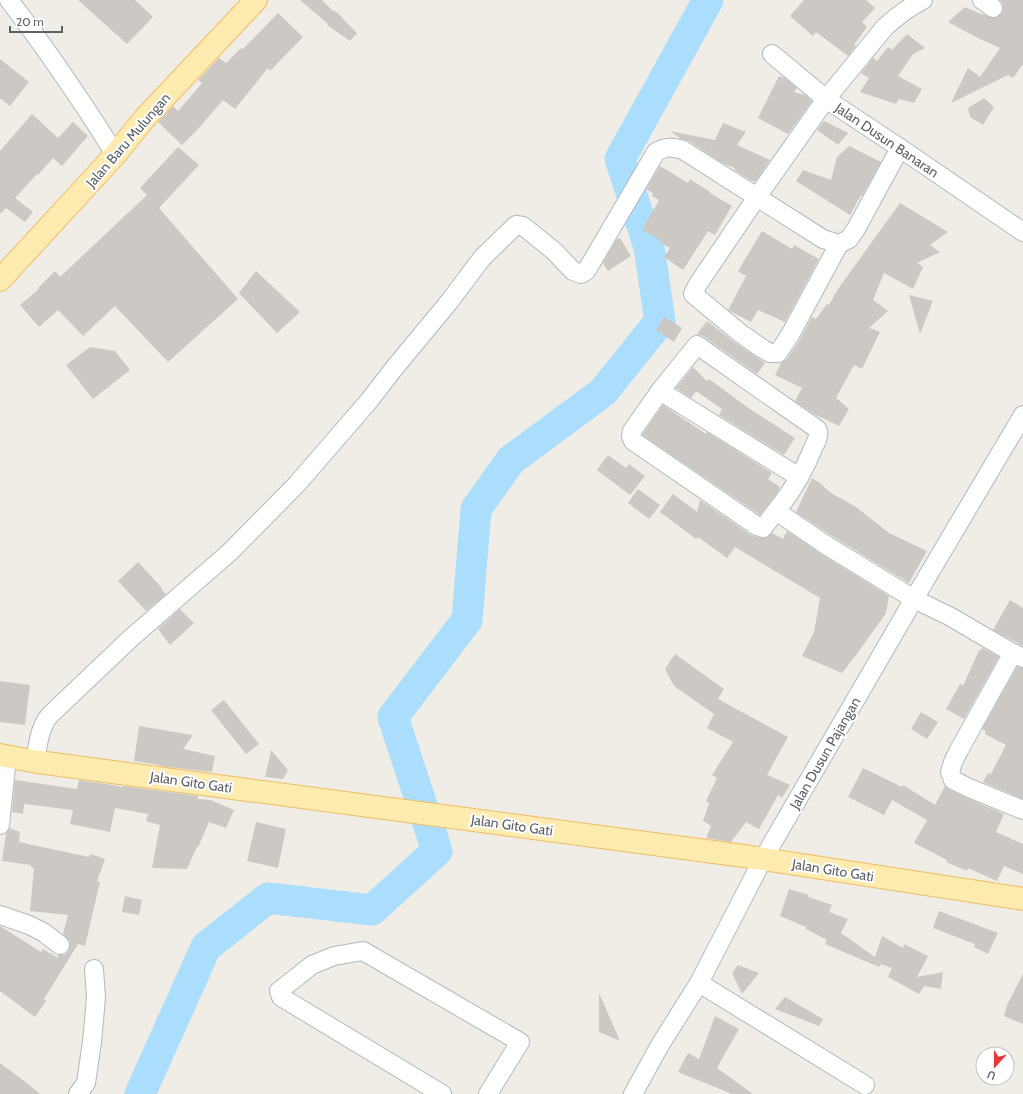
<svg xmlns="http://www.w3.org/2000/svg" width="1023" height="1094" font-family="Cabin,sans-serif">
  <rect width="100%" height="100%" fill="#f0ede7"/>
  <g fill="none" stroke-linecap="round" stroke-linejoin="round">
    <!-- river -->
    <path stroke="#aadefc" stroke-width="31" d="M 140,1094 L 206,947 L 268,898 L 372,910 L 437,851 L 393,717 L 467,620 L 476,509 L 511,460 L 603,392 L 660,321 L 649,247 L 620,159 L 708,0"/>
  </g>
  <!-- building -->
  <g fill="#ccc8c4">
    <path d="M 78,0 L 135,0 L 153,17 L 127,44 Z"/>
    <path d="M 300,0 L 322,0 L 333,11 L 335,11 L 342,17 L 342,18 L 357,33 L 350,41 L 327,25 L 328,24 Z"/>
    <path d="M 804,0 L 866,0 L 875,8 L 862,22 L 867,27 L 854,45 L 856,46 L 848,56 L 816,32 L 813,36 L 790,16 Z"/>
    <path d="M 1000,0 L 1023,0 L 1023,64 L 1013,78 L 1008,75 L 951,103 L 968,68 L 980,77 L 1000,48 L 978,38 L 948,22 L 965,7 L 983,15 L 983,14 L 992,18 L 997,18 L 1001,14 L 1003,9 L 1003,4 Z"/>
    <path d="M 278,13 L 303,37 L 270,71 L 268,68 L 235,109 L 223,100 L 198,129 L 182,145 L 158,122 L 173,106 L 178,111 L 202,83 L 198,80 L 219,58 L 226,63 L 241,48 L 243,49 Z"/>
    <path d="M 907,34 L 925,48 L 913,54 L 898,76 L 922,89 L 914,103 L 899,99 L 896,104 L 860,92 L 869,78 L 861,73 L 873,58 L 877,61 L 888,47 L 892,50 Z"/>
    <path d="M 0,59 L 29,82 L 10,106 L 0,98 Z"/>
    <path d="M 779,76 L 785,78 L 797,88 L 794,92 L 805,95 L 812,101 L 788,134 L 758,118 Z"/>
    <path d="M 984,98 L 994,107 L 983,125 L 970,117 L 968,108 Z"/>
    <path d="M 32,114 L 58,138 L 73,122 L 88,136 L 62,166 L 53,158 L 38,175 L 37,174 L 15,198 L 33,212 L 25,222 L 6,208 L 0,214 L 0,151 Z"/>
    <path d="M 824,121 L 848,133 L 838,145 L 817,130 Z"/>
    <path d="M 723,123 L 746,132 L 737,145 L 770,160 L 755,182 L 750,180 L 734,170 L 735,168 L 724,164 L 689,141 L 681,139 L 670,131 L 715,140 Z"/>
    <path d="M 849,146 L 881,162 L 862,196 L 861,195 L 850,215 L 796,181 L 803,170 L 831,180 L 837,157 Z"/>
    <path d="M 178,147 L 199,165 L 159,208 L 238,299 L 168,362 L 115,306 L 83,336 L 58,310 L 39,327 L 20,305 L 39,289 L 38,288 L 55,271 L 60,277 L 147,195 L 140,188 Z"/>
    <path d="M 660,166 L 688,183 L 690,179 L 710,192 L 710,193 L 732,206 L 715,235 L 708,231 L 683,270 L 664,257 L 670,248 L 658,241 L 659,239 L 642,230 L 659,200 L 652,196 L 653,193 L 646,189 Z"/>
    <path d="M 900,203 L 948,232 L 930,245 L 940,252 L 917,263 L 923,267 L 913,289 L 884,273 L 873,300 L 888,311 L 869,328 L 880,332 L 862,369 L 854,365 L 836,398 L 849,409 L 839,426 L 814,414 L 795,401 L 802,388 L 775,375 L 781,363 L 787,359 L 799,341 L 812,317 L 816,319 L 827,304 L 829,305 L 838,289 Z"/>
    <path d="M 762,231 L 792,249 L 794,245 L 819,259 L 785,322 L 758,310 L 751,322 L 728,310 L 746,276 L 738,271 Z"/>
    <path d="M 620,238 L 631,256 L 608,271 L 603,263 L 616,240 Z"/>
    <path d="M 256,271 L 300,312 L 277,333 L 239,293 Z"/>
    <path d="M 909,295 L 933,301 L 920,334 Z"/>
    <path d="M 664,317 L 682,328 L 674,342 L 656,330 Z"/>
    <path d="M 707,321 L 734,342 L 765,363 L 757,374 L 703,336 L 697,334 Z"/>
    <path d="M 90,347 L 115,351 L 130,370 L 93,399 L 66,365 Z"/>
    <path d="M 693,367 L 707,381 L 709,379 L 750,409 L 795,438 L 784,455 L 719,415 L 722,409 L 696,391 L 691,398 L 676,388 Z"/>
    <path d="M 663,405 L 706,434 L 707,432 L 772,473 L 768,479 L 780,487 L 777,493 L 760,515 L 642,435 Z"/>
    <path d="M 608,455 L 626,468 L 629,464 L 645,476 L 630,495 L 597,470 Z"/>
    <path d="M 812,478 L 820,483 L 831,493 L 856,507 L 889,533 L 927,551 L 909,583 L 832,536 L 796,512 Z"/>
    <path d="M 638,489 L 660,505 L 649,519 L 628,503 Z"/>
    <path d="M 673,494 L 697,512 L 700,500 L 751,535 L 760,538 L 766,538 L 772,533 L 783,539 L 787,531 L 821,554 L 889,596 L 886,613 L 856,655 L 842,673 L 802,656 L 814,632 L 820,598 L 735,547 L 727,558 L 698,537 L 696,539 L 660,512 Z"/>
    <path d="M 138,562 L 162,588 L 161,589 L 166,594 L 146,611 L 118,581 Z"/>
    <path d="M 1010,600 L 1023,608 L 1023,646 L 993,630 Z"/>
    <path d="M 180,609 L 194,623 L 170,645 L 158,629 Z"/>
    <path d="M 982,648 L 999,657 L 964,719 L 946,709 L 960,684 L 963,686 L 979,650 L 980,651 Z"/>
    <path d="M 675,654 L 724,689 L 718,699 L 788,737 L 767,775 L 790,785 L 782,798 L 778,795 L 759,829 L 746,822 L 731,842 L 706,838 L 711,826 L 703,821 L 709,803 L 706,801 L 717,778 L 712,775 L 733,742 L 707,728 L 714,714 L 674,686 L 665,669 Z"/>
    <path d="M 1017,667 L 1023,668 L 1023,799 L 983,782 L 988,773 L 991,774 L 1006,745 L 985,734 L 986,731 L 982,729 Z"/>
    <path d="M 0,681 L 30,685 L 25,725 L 0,722 Z"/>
    <path d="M 224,700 L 259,744 L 246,754 L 211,710 Z"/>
    <path d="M 921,712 L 938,722 L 927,739 L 911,729 Z"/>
    <path d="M 139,726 L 193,735 L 183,749 L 215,756 L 212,772 L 159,766 L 159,765 L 134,761 Z"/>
    <path d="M 271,750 L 288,770 L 283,779 L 265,777 Z"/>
    <path d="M 863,768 L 902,787 L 903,785 L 935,805 L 945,786 L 948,789 L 962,796 L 1004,814 L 996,832 L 1023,844 L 1023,874 L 1004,866 L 997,881 L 968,868 L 967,871 L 946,862 L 947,860 L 914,843 L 927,820 L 892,800 L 884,815 L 848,797 Z"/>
    <path d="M 15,780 L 77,789 L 79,780 L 113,785 L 122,787 L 123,786 L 198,796 L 198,799 L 210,800 L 234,810 L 226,828 L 209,822 L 198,847 L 197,847 L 187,869 L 152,868 L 160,825 L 146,821 L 148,814 L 115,808 L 110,832 L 70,824 L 73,810 L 24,804 L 23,814 L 12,812 Z"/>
    <path d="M 256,822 L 286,829 L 278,868 L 247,861 Z"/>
    <path d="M 10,828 L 20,832 L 19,842 L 89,857 L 90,854 L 105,859 L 97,881 L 100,882 L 85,946 L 78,944 L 44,999 L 46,1001 L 35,1017 L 0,991 L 0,926 L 41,952 L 43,949 L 58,958 L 58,955 L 64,955 L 68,952 L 70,947 L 70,941 L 63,934 L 68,915 L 30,911 L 34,868 L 31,867 L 31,865 L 2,861 L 6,834 Z"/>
    <path d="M 789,889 L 809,895 L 808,897 L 832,905 L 829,912 L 848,919 L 841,933 L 875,957 L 882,936 L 903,948 L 904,944 L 928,956 L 917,977 L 943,972 L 941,989 L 924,986 L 919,994 L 888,977 L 892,968 L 881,964 L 879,967 L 825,944 L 827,940 L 806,929 L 806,927 L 780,916 Z"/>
    <path d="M 125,896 L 142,900 L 139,915 L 122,912 Z"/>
    <path d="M 939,911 L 998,933 L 988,954 L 974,947 L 975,944 L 933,928 Z"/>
    <path d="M 738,965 L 759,973 L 742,994 L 732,973 Z"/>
    <path d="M 1023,974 L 1023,1024 L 1004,1016 L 1007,1005 Z"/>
    <path d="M 599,993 L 620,1041 L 599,1032 Z"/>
    <path d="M 785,997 L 823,1019 L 819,1026 L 775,1009 Z"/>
    <path d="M 715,1016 L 739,1029 L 717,1068 L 753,1094 L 732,1094 L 678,1072 L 688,1053 L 699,1059 Z"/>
    <path d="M 0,1063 L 24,1081 L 40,1094 L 0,1094 Z"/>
  </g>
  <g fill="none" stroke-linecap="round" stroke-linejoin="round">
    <!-- minor casing -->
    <g stroke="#b4b7bb" stroke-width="20">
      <g id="minor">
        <path d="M 9,0 C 31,29 52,58 72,88 C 87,110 102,132 115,155"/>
        <path d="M 923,0 C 909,7 896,17 885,27 L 826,99 L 900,148 L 1023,232"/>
        <path d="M 982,0 L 993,8"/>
        <path d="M 772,54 L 826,99 L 757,197 L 698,284 L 693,294 L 740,333 L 763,349 L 770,353 L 778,353 L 790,335 L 839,244"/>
        <path d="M 660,391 L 799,477"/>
        <path d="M 776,511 C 792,492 805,469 814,446 C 816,443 818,438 818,434 C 819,432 818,431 817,429 L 697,345 L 660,391 L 632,431 L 631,436 L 633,441 L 757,526 L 763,528 L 776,511 L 826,545 L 914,599 L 951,617 L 1009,651 L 1023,658"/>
        <path d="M 1013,653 L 959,750 L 953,762 L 950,772 L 953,780 L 967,787 L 1023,810"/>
        <path d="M 35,762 C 38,745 39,728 50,715 L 131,638 L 230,552 L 297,484 L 368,402 L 396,366 L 449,302 L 482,258 L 516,225 L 523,226 L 554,251 L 573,271 L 581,274 L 586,271 L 591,263 L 656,152 C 667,146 672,147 683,150 L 823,239 L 839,244 L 849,239 L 856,229 L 900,148"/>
        <path d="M 0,825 L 7,757"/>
        <path d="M 0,915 L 29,925 L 43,932 L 60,945"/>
        <path d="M 699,983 L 865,1085"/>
        <path d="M 78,1094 L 86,1083 L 92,1042 L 96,998 L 94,969"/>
        <path d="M 442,1094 L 281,997 L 279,991 L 312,965 L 334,956 L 363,951 L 520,1042 L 488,1094"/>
        <path d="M 633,1094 L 660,1045 L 699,983 L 763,859 L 914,599 L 1023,415"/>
      </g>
    </g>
    <!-- major casing -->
    <g stroke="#eebd62" stroke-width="24">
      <g id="major">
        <path d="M 0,280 L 115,155 L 144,119 L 256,0"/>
        <path d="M 0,755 L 38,762 L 83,768 L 744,856 L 1023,899"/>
      </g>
    </g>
    <!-- minor -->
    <use href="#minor" stroke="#fff" stroke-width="18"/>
    <!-- major -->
    <use href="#major" stroke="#fdebaf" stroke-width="22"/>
  </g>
  <g text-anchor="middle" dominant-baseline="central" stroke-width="4" stroke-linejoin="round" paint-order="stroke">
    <!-- street labels -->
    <g font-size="14" fill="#5e6266" stroke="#fff">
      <text transform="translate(128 140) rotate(-49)">Jalan Baru Mulungan</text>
      <text transform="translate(887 140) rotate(34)">Jalan Dusun Banaran</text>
      <text transform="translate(825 753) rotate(-60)">Jalan Dusun Pajangan</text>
      <text transform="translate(191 782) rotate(8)">Jalan Gito Gati</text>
      <text transform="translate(512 825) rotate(8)">Jalan Gito Gati</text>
      <text transform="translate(833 870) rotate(9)">Jalan Gito Gati</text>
    </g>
  </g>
  <!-- north arrow -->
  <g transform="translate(995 1066) rotate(201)"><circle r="19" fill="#ffffff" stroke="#bfc0c2"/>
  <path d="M0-3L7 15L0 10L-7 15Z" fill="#e53a38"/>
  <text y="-6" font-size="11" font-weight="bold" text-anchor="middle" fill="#5e6266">U</text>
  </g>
  <!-- scale -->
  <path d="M10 26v6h52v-6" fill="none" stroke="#5e6266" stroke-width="2"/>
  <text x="16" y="26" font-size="12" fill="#5e6266" stroke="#ffffff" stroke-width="3" paint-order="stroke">20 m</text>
</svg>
